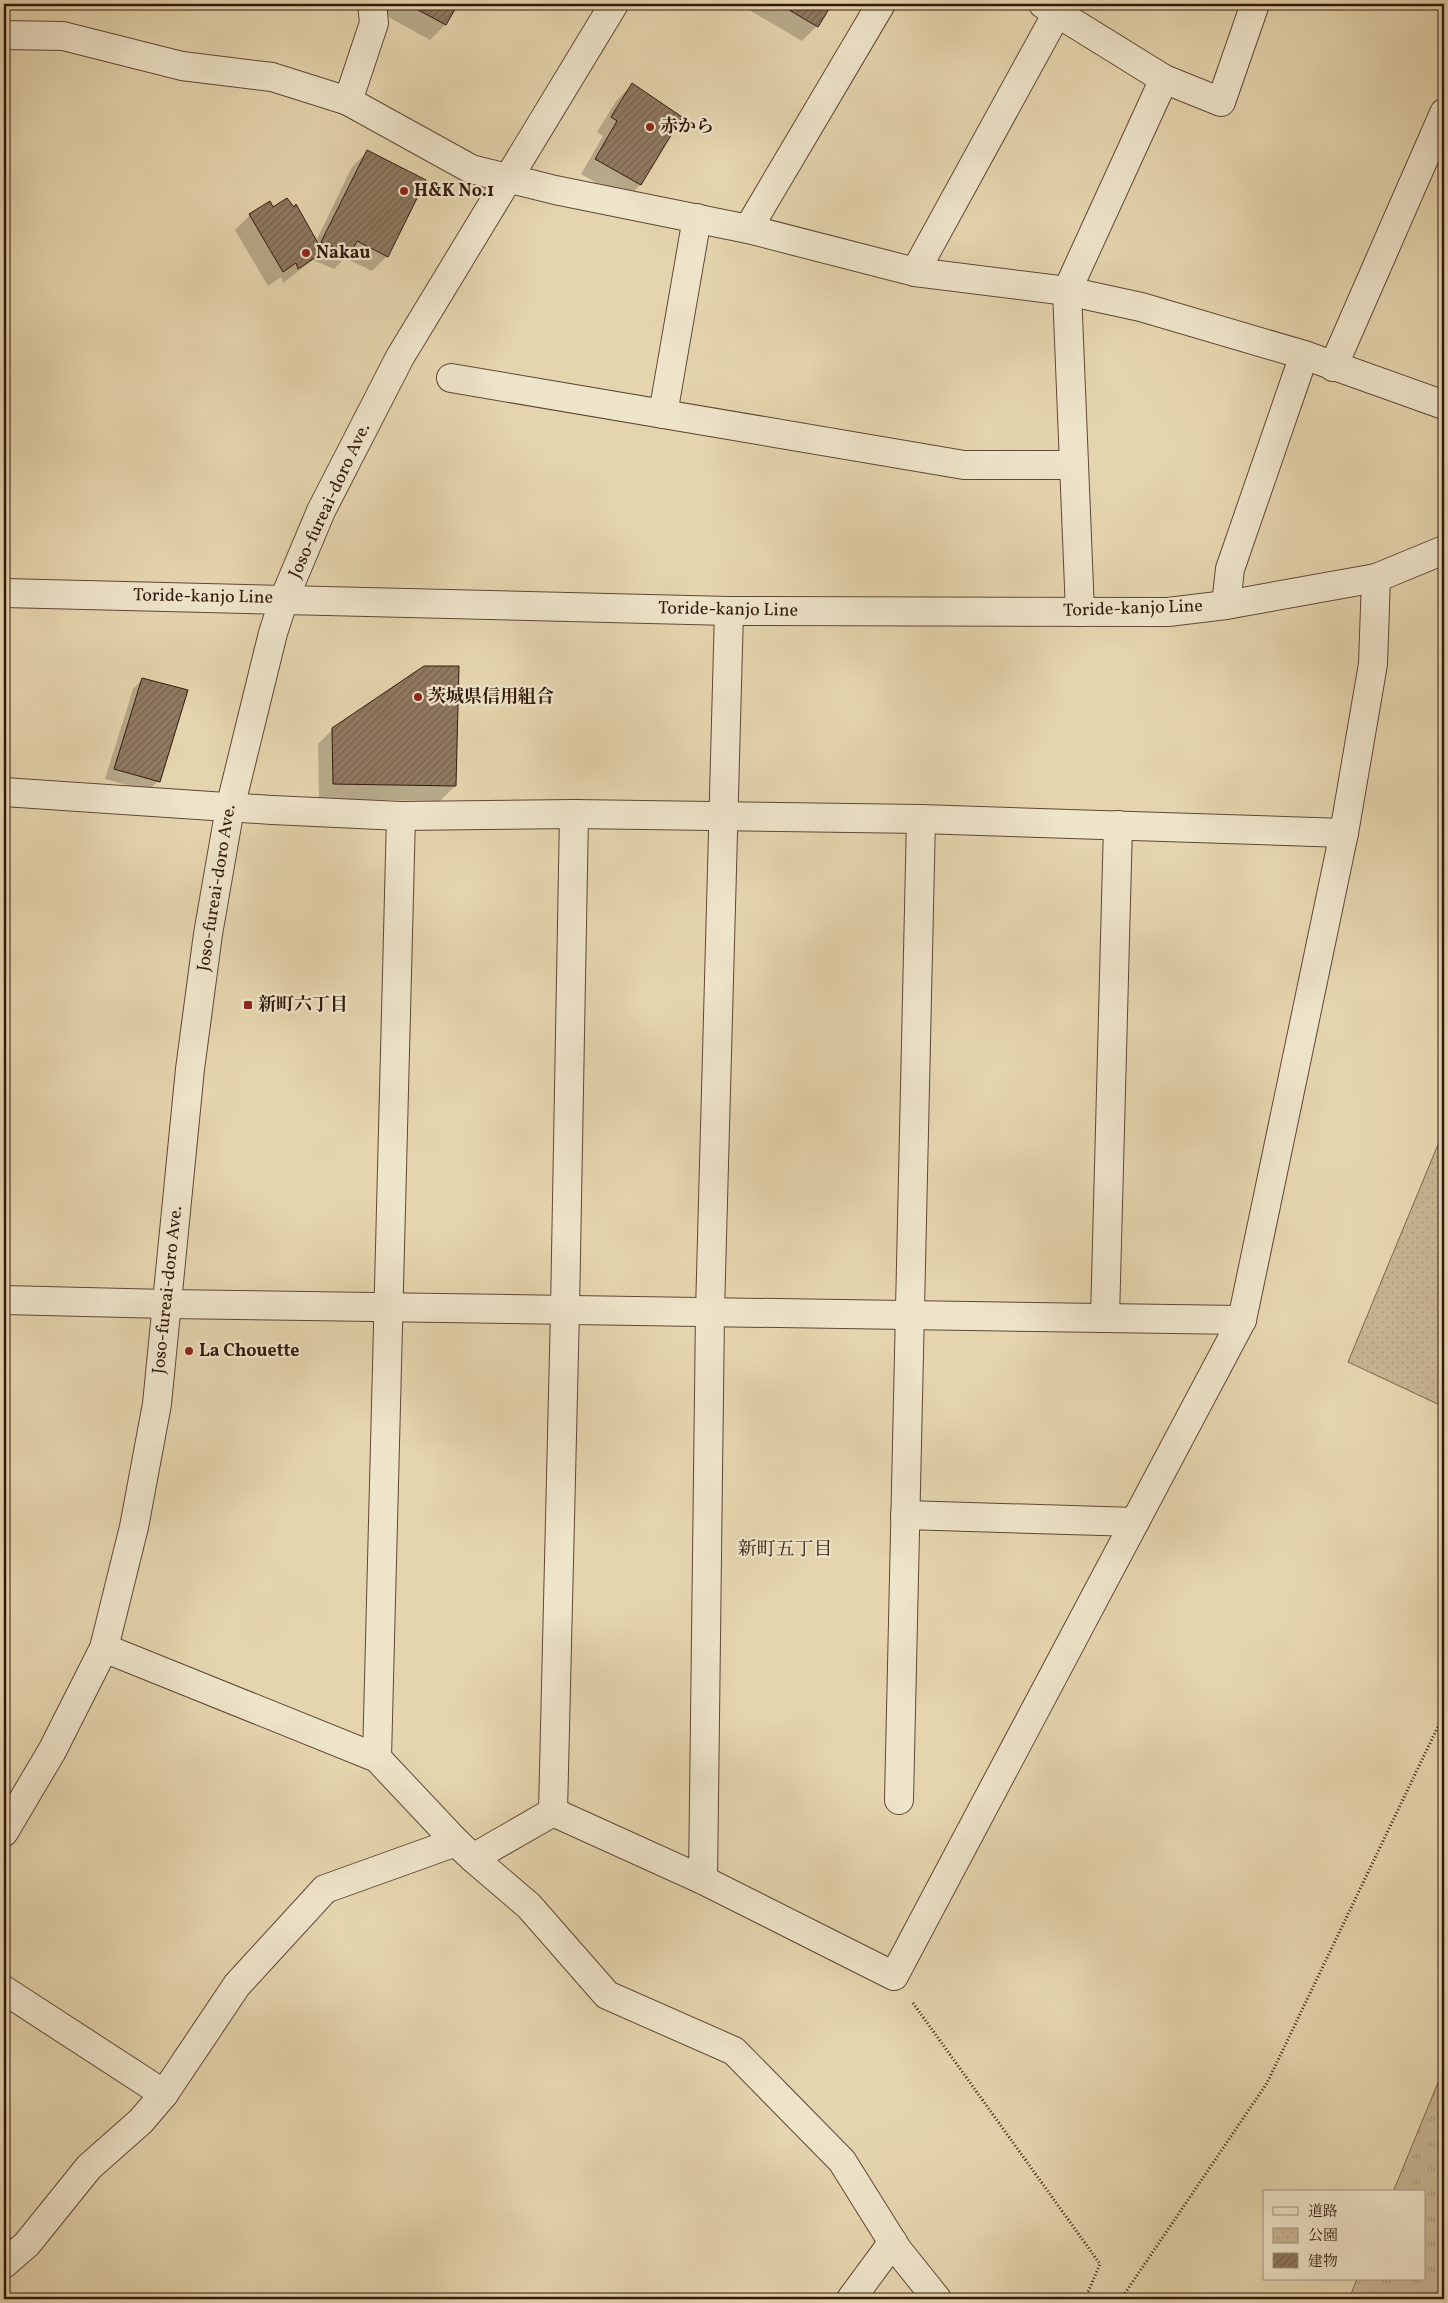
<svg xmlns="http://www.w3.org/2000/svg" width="1448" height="2303" font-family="Vollkorn,'Noto Serif JP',serif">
  <defs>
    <pattern id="grass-tufts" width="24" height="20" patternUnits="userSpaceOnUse" patternTransform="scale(1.25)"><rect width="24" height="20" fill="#c7b593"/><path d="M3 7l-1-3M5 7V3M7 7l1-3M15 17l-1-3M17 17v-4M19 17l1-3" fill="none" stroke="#ab9b7e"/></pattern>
    <pattern id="park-dots" width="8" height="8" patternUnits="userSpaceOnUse" patternTransform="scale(1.25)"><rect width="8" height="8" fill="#c7b593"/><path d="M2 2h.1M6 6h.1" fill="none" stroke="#ab9b7e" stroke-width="1.8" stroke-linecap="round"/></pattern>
    <pattern id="building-hatch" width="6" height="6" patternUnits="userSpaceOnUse" patternTransform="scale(1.25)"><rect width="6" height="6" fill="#907a61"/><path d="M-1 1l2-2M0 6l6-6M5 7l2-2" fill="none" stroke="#76634e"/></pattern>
  </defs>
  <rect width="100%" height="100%" fill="#e5d5ae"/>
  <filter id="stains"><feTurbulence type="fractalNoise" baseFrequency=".004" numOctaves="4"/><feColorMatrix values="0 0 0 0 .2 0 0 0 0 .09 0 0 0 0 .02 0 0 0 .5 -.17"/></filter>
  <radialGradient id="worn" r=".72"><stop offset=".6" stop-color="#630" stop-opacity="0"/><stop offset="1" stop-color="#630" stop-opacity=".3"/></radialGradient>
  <!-- grass -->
  <path fill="url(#grass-tufts)" stroke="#7d6650" d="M 1444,2068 L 1444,2299 L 1349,2299 L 1357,2279 L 1424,2279 L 1424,2192 L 1393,2192 Z"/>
  <!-- park -->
  <path fill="url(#park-dots)" stroke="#7d6650" d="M 1444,1130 L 1444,1407 L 1348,1362 Z"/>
  <!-- shadow -->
  <g fill="#0003">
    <path d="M 379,4 L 456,4 L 445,25 L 430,40 L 376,10 Z"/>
    <path d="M 739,4 L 830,4 L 817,26 L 802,41 Z"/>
    <path d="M 632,85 L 680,117 L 640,185 L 625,200 L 581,174 L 603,136 L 597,132 L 617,100 Z"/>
    <path d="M 367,152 L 387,256 L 372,271 L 345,258 L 334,269 L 313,260 L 283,283 L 281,277 L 268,286 L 235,230 L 250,215 L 272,209 L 316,241 L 352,167 Z"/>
    <path d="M 143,679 L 158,781 L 148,791 L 105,779 L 133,689 Z"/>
    <path d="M 333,729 L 455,786 L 440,801 L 319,799 L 318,744 Z"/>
  </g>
  <!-- building -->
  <g fill="url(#building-hatch)" stroke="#33180d">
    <path d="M 407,4 L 458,4 L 446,25 Z"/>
    <path d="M 779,4 L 832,4 L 818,27 Z"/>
    <path d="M 632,83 L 682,117 L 641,185 L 595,159 L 617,121 L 611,117 Z"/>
    <path d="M 367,150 L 426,180 L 388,257 L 357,241 L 350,255 L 321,242 Z"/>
    <path d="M 287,198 L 294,207 L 296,204 L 323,252 L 298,269 L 296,263 L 283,272 L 249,214 L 270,201 L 273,207 Z"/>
    <path d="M 424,666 L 459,666 L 456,786 L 333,784 L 332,728 Z"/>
    <path d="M 142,678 L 188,690 L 160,782 L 114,769 Z"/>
  </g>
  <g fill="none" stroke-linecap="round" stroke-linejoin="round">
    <!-- minor casing -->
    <g stroke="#604735" stroke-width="30">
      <g id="minor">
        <path d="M 372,4 L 374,23 L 348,101 L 471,169 L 555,190 L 748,229 L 915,272 L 1067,291 L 1141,307 L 1304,355 L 1444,405"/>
        <path d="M 1043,4 L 1164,79 L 1221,102 L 1255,4"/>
        <path d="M 4,35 L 63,36 L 182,66 L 272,77 L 348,101"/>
        <path d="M 748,229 L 881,4"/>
        <path d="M 915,272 L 1062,4"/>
        <path d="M 1333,367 L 1444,113"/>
        <path d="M 451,378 L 964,465 L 1073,465"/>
        <path d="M 663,414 L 697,218"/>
        <path d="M 4,593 L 729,611 L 1168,612 L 1226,605 L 1376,578 L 1444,550"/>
        <path d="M 1226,605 L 1230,569 L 1304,355"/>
        <path d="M 1080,612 L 1067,291 L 1164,79"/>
        <path d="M 4,792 L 272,810 L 401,816 L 574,814 L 921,819 L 1344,833"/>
        <path d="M 4,1300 L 166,1304 L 1242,1320"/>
        <path d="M 1105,1318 L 1118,825"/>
        <path d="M 905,1515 L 1135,1522"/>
        <path d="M 104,1648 L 377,1758 L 456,1842"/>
        <path d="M 377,1758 L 401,816"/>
        <path d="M 899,1800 L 921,819"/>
        <path d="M 553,1812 L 703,1880 L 894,1976 L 1242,1320 L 1344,833 L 1373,664 L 1376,578"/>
        <path d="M 553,1812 L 565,1310 L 574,814"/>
        <path d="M 4,1832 L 52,1751 L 104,1648 L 134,1527 L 157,1404 L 190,1069 L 208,934 L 230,808 L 273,633 L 284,599 L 321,511 L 400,357 L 614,4"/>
        <path d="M 473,1858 L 529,1906 L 607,1995 L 734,2051 L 842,2161 L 897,2249 L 937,2299"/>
        <path d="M 703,1880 L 710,1312 L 729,611"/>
        <path d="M 4,1990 L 164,2094"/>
        <path d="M 4,2264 L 27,2244 L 89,2167 L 141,2121 L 164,2094 L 237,1985 L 325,1889 L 456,1842 L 473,1858 L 553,1812"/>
        <path d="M 851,2299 L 893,2242"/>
      </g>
    </g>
    <!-- path -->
    <g stroke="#33180d" stroke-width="3" stroke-dasharray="1 2.5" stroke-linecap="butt">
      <path d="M 913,2003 L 1100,2264 L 1085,2299"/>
      <path d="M 1121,2299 L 1267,2083 L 1444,1714"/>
    </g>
    <!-- minor -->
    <use href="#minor" stroke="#eee4ca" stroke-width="28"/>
  </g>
  <!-- markers -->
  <g fill="#8f2418" stroke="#eee4ca" stroke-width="2">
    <circle cx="650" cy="127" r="5"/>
    <circle cx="404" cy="191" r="5"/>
    <circle cx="306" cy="253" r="5"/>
    <circle cx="418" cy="697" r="5"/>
    <rect x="243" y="1000" width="10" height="10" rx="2.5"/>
    <circle cx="189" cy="1351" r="5"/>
  </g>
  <g text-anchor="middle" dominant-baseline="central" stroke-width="4.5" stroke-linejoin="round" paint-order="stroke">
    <!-- poi labels -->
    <g font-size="18" font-weight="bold" fill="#33180d" stroke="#eee4ca" text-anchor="start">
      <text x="660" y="127">赤から</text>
      <text x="414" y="191">H&amp;K No.1</text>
      <text x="316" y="253">Nakau</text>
      <text x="428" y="697">茨城県信用組合</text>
      <text x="258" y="1005">新町六丁目</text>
      <text x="199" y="1351">La Chouette</text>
    </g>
    <!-- street labels -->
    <g font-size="18" fill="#33180d" stroke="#eee4ca">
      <text transform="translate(330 501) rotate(-65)">Joso-fureai-doro Ave.</text>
      <text transform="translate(203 597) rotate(1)">Toride-kanjo Line</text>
      <text transform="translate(1133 609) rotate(-2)">Toride-kanjo Line</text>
      <text transform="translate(728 610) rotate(1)">Toride-kanjo Line</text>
      <text transform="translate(217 888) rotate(-81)">Joso-fureai-doro Ave.</text>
      <text transform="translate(168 1290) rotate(-84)">Joso-fureai-doro Ave.</text>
    </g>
    <!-- neighbourhood labels -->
    <g font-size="19" fill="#33180d" stroke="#eee4ca">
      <text x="785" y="1550">新町五丁目</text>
    </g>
  </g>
  <!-- margin -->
  <rect width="1448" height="2303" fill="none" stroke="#e5d5ae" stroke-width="20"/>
  <rect x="5" y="5" width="1438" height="2293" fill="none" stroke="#33180d" stroke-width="2.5"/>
  <rect x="10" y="10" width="1428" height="2283" fill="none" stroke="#33180d"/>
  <!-- legend -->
  <rect x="1263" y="2190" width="162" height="90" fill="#eee4ca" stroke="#a3927e"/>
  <rect x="1273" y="2207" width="25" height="8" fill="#eee4ca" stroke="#a3927e"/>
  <text x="1308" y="2216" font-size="15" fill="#33180d">道路</text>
  <rect x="1273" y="2228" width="25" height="15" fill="url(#park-dots)" stroke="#a3927e"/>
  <text x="1308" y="2240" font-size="15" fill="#33180d">公園</text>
  <rect x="1273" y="2253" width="25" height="15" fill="url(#building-hatch)" stroke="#a3927e"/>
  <text x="1308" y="2266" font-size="15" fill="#33180d">建物</text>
  <rect width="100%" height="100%" filter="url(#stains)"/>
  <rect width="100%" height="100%" fill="url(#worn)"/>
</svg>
